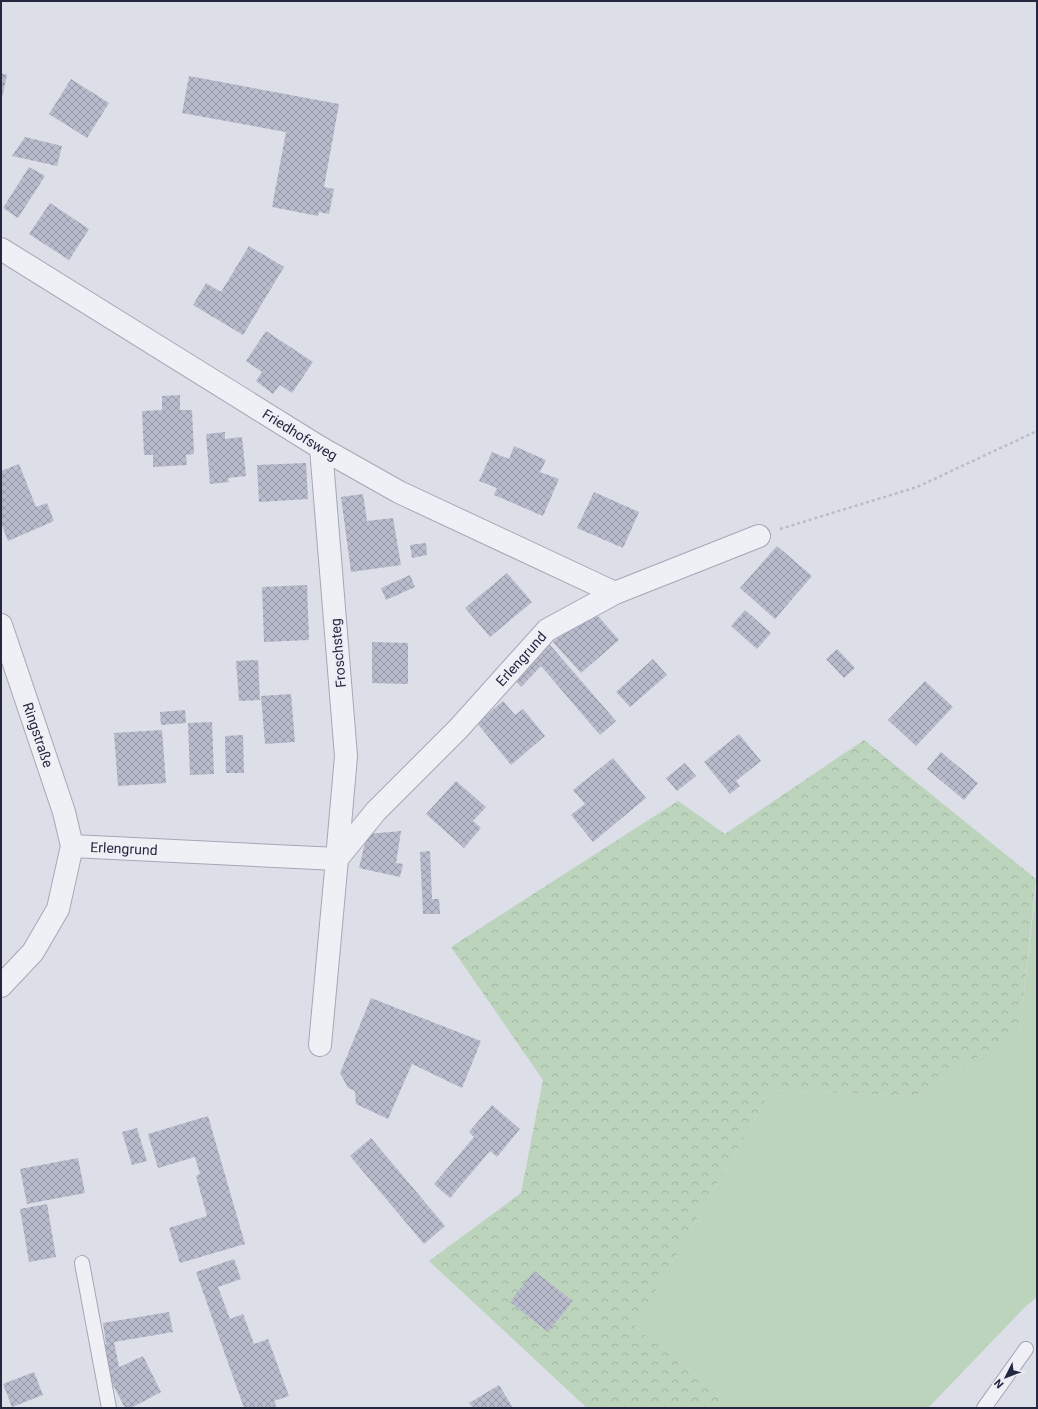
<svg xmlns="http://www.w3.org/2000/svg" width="1038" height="1409" font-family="Roboto,sans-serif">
  <defs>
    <pattern id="forest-crowns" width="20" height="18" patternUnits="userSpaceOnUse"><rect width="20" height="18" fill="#bcd3bc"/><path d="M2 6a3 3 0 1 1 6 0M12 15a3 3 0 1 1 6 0" fill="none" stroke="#a1b5a3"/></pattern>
    <pattern id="building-cross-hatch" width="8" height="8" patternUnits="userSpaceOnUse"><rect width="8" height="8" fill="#b8bbcb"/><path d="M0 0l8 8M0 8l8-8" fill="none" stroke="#9598a6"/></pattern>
  </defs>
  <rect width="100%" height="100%" fill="#dcdee8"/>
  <!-- green -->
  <path fill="#bcd3bc" d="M 1037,878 L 1037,1297 L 1025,1307 L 928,1408 L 737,1408 L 635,1327 L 771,1090 L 915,1096 L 1020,1030 Z"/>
  <!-- forest -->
  <path fill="url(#forest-crowns)" d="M 864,740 L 1036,879 L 1020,1030 L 915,1096 L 771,1090 L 635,1327 L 737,1408 L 587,1408 L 429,1261 L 521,1193 L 543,1080 L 451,947 L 678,801 L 725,834 Z"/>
  <!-- building -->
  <g fill="url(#building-cross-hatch)">
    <path d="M 1,73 L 7,75 L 2,98 L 1,98 Z"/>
    <path d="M 189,76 L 339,104 L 324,187 L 334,189 L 329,214 L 319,212 L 318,216 L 272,207 L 286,132 L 182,113 Z"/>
    <path d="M 71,79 L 109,103 L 87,138 L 49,114 Z"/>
    <path d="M 25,137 L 62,146 L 57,166 L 12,156 Z"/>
    <path d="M 29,167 L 45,176 L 18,218 L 3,208 Z"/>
    <path d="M 50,203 L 89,229 L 69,260 L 29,234 Z"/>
    <path d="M 249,246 L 284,267 L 243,335 L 193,305 L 206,283 L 221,292 Z"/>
    <path d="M 266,331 L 313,362 L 292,393 L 280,385 L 273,394 L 256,381 L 262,372 L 246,361 Z"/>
    <path d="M 180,395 L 180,410 L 192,410 L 194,454 L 186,455 L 187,465 L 153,467 L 153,455 L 144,455 L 142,411 L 162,410 L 162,396 Z"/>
    <path d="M 225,432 L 225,439 L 242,437 L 246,476 L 228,478 L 229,482 L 210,484 L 206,434 Z"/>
    <path d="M 514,446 L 546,460 L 540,472 L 559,479 L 543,516 L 494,495 L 497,488 L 479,481 L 492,452 L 509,459 Z"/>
    <path d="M 306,463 L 308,499 L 259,502 L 257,465 Z"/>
    <path d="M 19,464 L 36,507 L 47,503 L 54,521 L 8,541 L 1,523 L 1,471 Z"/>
    <path d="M 594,492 L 639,512 L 623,548 L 577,528 Z"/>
    <path d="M 363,494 L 367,521 L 393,518 L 401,565 L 351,572 L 341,497 Z"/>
    <path d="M 426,543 L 427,555 L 412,558 L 410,545 Z"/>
    <path d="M 777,546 L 812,576 L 775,619 L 740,588 Z"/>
    <path d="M 507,573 L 532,602 L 490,637 L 465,608 Z"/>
    <path d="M 410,575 L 415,587 L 386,600 L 381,588 Z"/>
    <path d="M 307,585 L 309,640 L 264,642 L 262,587 Z"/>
    <path d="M 591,608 L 619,640 L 581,673 L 553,642 Z"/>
    <path d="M 745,610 L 771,633 L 757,649 L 731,626 Z"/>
    <path d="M 544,638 L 616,721 L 600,735 L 541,666 L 521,687 L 511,675 Z"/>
    <path d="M 372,642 L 408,643 L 408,684 L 372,683 Z"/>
    <path d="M 837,649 L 855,668 L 844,678 L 826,659 Z"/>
    <path d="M 653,659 L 667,675 L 630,707 L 616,692 Z"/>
    <path d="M 258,660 L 260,700 L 239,701 L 236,661 Z"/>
    <path d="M 925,681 L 953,707 L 916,746 L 888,720 Z"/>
    <path d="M 291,694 L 295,742 L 265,744 L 261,696 Z"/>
    <path d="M 503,701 L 515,715 L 523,709 L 545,736 L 511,765 L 477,723 Z"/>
    <path d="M 185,710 L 186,723 L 161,725 L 160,712 Z"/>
    <path d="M 212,722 L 214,774 L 190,775 L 188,723 Z"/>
    <path d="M 162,730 L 166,783 L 118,786 L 114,733 Z"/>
    <path d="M 739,734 L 761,761 L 736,781 L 740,786 L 730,794 L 704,762 Z"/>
    <path d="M 243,735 L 244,773 L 226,773 L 225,736 Z"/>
    <path d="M 941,752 L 978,783 L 964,800 L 927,769 Z"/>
    <path d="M 613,758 L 646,798 L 593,842 L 571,815 L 585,804 L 573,790 Z"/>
    <path d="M 685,763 L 696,776 L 677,791 L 666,778 Z"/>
    <path d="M 456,781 L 486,807 L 473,821 L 481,828 L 464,848 L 426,814 Z"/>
    <path d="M 401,831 L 396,863 L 403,864 L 400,877 L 359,868 L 367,834 Z"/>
    <path d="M 430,851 L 432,899 L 439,899 L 440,914 L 423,914 L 420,852 Z"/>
    <path d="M 371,998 L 481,1041 L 462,1088 L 412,1064 L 388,1119 L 356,1104 L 355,1091 L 348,1088 L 340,1073 Z"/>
    <path d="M 492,1105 L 520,1129 L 497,1157 L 490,1151 L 450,1198 L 434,1184 L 474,1137 L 469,1132 Z"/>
    <path d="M 208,1116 L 245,1244 L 180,1263 L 169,1228 L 207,1216 L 196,1176 L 200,1174 L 195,1157 L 158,1168 L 148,1134 Z"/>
    <path d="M 137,1128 L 147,1161 L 132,1165 L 122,1132 Z"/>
    <path d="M 371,1138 L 445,1226 L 424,1244 L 350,1156 Z"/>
    <path d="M 78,1158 L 85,1193 L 27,1204 L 20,1169 Z"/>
    <path d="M 47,1204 L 56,1257 L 29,1262 L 20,1209 Z"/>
    <path d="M 234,1259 L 241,1279 L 218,1287 L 230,1319 L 243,1314 L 254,1344 L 268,1339 L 289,1396 L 274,1401 L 277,1408 L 244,1408 L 196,1272 Z"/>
    <path d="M 534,1271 L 573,1301 L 548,1332 L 510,1302 Z"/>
    <path d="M 169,1312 L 173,1332 L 114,1342 L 119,1367 L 107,1373 L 103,1344 L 110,1343 L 106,1343 L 103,1323 Z"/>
    <path d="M 143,1356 L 161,1392 L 131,1408 L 125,1408 L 107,1373 Z"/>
    <path d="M 34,1372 L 43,1395 L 12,1407 L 3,1384 Z"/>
    <path d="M 499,1385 L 513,1408 L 473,1408 L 469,1403 Z"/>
  </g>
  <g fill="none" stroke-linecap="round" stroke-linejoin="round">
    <!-- lane casing -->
    <g stroke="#a5a7b5" stroke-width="16">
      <g id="lane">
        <path d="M 82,1263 L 109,1408"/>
        <path d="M 984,1408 L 1026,1349"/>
      </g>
    </g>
    <!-- street casing -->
    <g stroke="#a5a7b5" stroke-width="24">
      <g id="street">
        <path id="s1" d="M 1,249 L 321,448 L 399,492 L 615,593"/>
        <path id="s2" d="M 1,625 L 64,812 L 72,846 L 58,909 L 33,952 L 1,986"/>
        <path id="s3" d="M 72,846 L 337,859 L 346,756 L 321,448"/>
        <path id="s4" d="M 320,1045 L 337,859 L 376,811 L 459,728 L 547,630 L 615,593 L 759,536"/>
      </g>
    </g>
    <!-- path -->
    <path stroke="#babcc6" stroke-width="2.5" stroke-dasharray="3 3" stroke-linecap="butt" d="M 780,529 L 917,487 L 1037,431"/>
    <!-- lane -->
    <use href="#lane" stroke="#eff0f6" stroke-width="14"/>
    <!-- street -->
    <use href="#street" stroke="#eff0f6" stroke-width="22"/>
  </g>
  <g text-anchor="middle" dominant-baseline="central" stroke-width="4" stroke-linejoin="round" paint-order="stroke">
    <!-- street labels -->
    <g font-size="14" fill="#24283f" stroke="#ebedf5">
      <text stroke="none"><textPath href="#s1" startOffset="352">Friedhofsweg</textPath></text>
      <text transform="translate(338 653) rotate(-95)">Froschsteg</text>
      <text stroke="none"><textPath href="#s4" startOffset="459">Erlengrund</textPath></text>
      <text stroke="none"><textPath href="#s2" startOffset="116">Ringstraße</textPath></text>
      <text stroke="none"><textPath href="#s3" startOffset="52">Erlengrund</textPath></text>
    </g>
  </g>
  <!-- border -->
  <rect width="1038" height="1409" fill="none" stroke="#24283f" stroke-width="4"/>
  <!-- north arrow -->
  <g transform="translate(1006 1377) rotate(228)" stroke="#ebedf5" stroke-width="3" paint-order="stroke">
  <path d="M0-3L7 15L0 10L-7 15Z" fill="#24283f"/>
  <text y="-6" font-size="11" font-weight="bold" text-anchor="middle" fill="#24283f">N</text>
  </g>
</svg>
